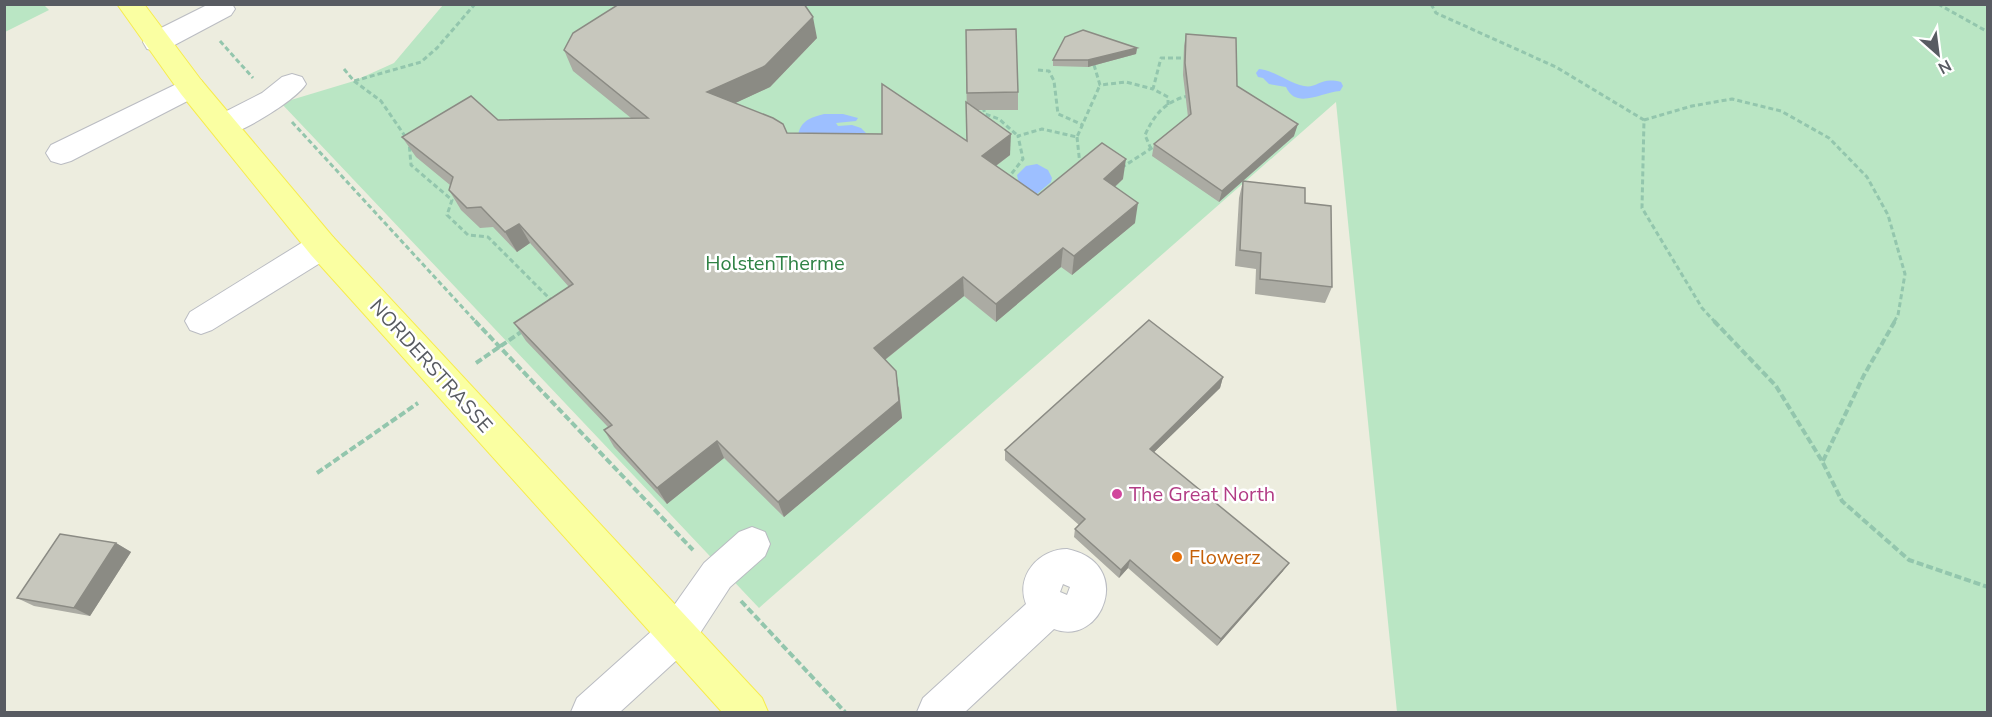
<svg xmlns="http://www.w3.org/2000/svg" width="1992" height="717" font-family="'Nunito Sans',sans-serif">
  <rect width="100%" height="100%" fill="#ededdf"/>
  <!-- green -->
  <g fill="#bae6c4">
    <path d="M 5,4 L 44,5 L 49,10 L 5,32 Z"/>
    <path d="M 443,5 L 1987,5 L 1987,712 L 1397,712 L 1336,102 L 759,608 L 281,103 L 354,81 L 394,63 Z"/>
  </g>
  <!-- water -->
  <g fill="#9dbfff">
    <path d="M 1259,69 C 1276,71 1289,83 1304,86 C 1317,89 1320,76 1341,82 L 1343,86 L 1340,91 C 1322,92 1296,110 1286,87 L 1269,84 L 1263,78 L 1258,77 L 1256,73 Z"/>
    <path d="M 824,114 L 843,114 L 858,118 L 856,121 L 836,123 L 838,126 L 852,125 L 861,128 L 868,135 L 796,153 C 798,129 798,120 824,114 Z"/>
    <path d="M 1037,164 L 1048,170 L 1052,178 L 1051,182 L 1024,205 L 1017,175 L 1026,166 Z"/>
  </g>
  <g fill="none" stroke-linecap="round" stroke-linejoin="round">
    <!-- minor casing -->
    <g stroke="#babcc2" stroke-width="2">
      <g id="minor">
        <path d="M 209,4 L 232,4 L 235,9 L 231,15 L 167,49 L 157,51 L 147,49 L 143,42 L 147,35 Z"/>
        <path d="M 292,74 L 302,77 L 306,84 C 297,99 239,136 222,135 C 219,135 216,133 213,132 L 209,125 L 213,118 L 262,93 L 282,77 Z"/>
        <path d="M 191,77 L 201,80 L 205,87 L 201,94 L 71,161 L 61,164 L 51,161 L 46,153 L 51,145 Z"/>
        <path d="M 322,234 L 333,237 L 337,246 L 333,255 L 212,330 L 201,334 L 190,330 L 185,321 L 190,312 L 311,237 Z"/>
        <path d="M 752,527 L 765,532 L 770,544 L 765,556 L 730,587 L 691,647 L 620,712 L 571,712 L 577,698 L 663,621 L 704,563 L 739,532 Z"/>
        <path d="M 1067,549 C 1136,563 1102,648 1054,629 L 965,712 L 917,712 L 923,698 L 1026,604 C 1015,576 1039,549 1067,549 ZM 1063,584 L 1070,587 L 1067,595 L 1060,592 Z"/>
      </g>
    </g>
    <!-- major casing -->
    <g stroke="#f7ec4e" stroke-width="2">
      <path id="major" d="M 117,4 L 144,4 L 201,80 L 333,237 L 762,698 L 768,712 L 722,712 L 311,255 L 181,94 Z"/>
    </g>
    <!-- path-far1 -->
    <g stroke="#93c6ad" stroke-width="3" stroke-dasharray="5 3" stroke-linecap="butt">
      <path d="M 1431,4 L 1436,13 L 1556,67 L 1644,120 L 1642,208 L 1702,308 L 1715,322"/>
      <path d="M 1938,4 L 1988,32"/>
      <path d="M 220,41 L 253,78"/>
      <path d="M 1094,65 L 1100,85 L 1126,82 L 1153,89"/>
      <path d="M 344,69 L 354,81 L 421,62 L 437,48 L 475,4"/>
      <path d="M 1038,70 L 1049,71 L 1054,81 L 1058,114 L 1083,125"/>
      <path d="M 354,81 L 381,101 L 409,142 L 411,165 L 452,200 L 447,215 L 468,235 L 488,237 L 553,302"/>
      <path d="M 1168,105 L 1168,97 L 1153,89 L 1161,58 L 1184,58"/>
      <path d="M 983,107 L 985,114 L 999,119 L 1018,136"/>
      <path d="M 1644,120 L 1692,106 L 1732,99 L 1781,111 L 1829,138 L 1867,177 L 1888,215 L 1905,274 L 1898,315 L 1894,322"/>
      <path d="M 292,122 L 476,322"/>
      <path d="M 1077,137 L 1080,165"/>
      <path d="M 1151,149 L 1145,135 C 1154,115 1165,101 1188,96"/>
      <path d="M 1121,165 L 1124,166 L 1158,144"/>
      <path d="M 1011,180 L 1009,177 L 1023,159 L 1018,136 L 1042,129 L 1077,137 L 1100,85"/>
    </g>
    <!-- path -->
    <g stroke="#93c6ad" stroke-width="4" stroke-dasharray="7 3" stroke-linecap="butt">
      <path d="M 475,321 L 693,550"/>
      <path d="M 1714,321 L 1776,386 L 1822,461 L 1842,501 L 1909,560 L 1988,587"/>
      <path d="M 476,363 L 524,330"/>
      <path d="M 1823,461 L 1864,375 L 1895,321"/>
      <path d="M 317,473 L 418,403"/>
      <path d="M 741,601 L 845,712"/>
    </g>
    <!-- minor -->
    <use href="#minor" fill="#fff" fill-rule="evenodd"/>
    <!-- major -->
    <use href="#major" fill="#faffa2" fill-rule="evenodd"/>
  </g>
  <!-- wall -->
  <g fill="#ababa3">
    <path d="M 966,30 L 1018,92 L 1018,110 L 978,110 L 1010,155 L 996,166 L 1038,195 L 1123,179 L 1115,187 L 1135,223 L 1072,275 L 1061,267 L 996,322 L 964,296 L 885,360 L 899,388 L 902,418 L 784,517 L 724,458 L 667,504 L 614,447 L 604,430 L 608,427 L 526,341 L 514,323 L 569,287 L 530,243 L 517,252 L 493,227 L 480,228 L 461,210 L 449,190 L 450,185 L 416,157 L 402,137 L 498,120 L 631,118 L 573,71 L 564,50 L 817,38 L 770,87 L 735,103 L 787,133 L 967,141 Z"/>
    <path d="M 1186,34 L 1237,86 L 1294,136 L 1219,202 L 1152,156 L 1154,144 L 1188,117 L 1183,75 L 1184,46 Z"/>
    <path d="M 1137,48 L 1136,54 L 1088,67 L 1053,66 L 1053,60 Z"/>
    <path d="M 1243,181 L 1305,203 L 1332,287 L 1325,303 L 1255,294 L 1256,269 L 1235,266 L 1239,198 Z"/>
    <path d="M 1223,377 L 1220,388 L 1154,452 L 1283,571 L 1217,646 L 1128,568 L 1119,578 L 1074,537 L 1075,529 L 1079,525 L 1005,460 L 1005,450 Z"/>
    <path d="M 116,543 L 131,552 L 90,616 L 34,606 L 17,598 Z"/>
  </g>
  <!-- shaded-wall -->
  <g fill="#8b8b84">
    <path d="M 813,17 L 817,38 L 770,87 L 714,113 L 707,92 Z"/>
    <path d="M 1137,48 L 1136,54 L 1088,67 L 1088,60 Z"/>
    <path d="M 1298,124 L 1294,136 L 1219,202 L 1222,191 Z"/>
    <path d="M 1011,134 L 1010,155 L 982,176 L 982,156 Z"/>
    <path d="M 1126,159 L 1123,179 L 1101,199 L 1104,179 Z"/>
    <path d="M 1138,203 L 1135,223 L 1072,275 L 1074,256 Z"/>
    <path d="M 519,224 L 530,243 L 517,252 L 505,232 Z"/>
    <path d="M 1063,248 L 1061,267 L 996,322 L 996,304 Z"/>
    <path d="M 963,277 L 964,296 L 877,366 L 874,348 Z"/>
    <path d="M 896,371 L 902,418 L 784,517 L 778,502 Z"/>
    <path d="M 1223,377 L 1220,388 L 1147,459 L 1150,449 Z"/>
    <path d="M 717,441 L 724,458 L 667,504 L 657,488 Z"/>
    <path d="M 116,543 L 131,552 L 90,616 L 74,608 Z"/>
    <path d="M 1130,560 L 1128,568 L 1119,578 L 1121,570 Z"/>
    <path d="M 1289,563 L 1283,571 L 1217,646 L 1221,639 Z"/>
  </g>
  <!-- building -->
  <g fill="#c7c7bd" stroke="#8b8b84" stroke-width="1.5">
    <path d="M 619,4 L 804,4 L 813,17 L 765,66 L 707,92 L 773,118 L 783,124 L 787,133 L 882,134 L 882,84 L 967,141 L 966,102 L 1011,134 L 982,156 L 1038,195 L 1102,143 L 1126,159 L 1104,179 L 1138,203 L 1074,256 L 1063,248 L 996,304 L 963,277 L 874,348 L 896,371 L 899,401 L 778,502 L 717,441 L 657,488 L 604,430 L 612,425 L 514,323 L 573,284 L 519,224 L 505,232 L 481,207 L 467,208 L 449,190 L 453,177 L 402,137 L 471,96 L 498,120 L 648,118 L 564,50 L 573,33 Z"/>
    <path d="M 1016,29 L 1018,92 L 967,93 L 966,30 Z"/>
    <path d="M 1083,30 L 1137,48 L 1088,60 L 1053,60 L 1065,37 Z"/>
    <path d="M 1186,34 L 1236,38 L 1237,86 L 1298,124 L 1222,191 L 1154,144 L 1191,114 L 1185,63 Z"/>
    <path d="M 1243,181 L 1305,188 L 1305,203 L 1331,206 L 1332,287 L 1260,279 L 1261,253 L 1240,250 Z"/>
    <path d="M 1149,320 L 1223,377 L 1150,449 L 1289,563 L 1221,639 L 1130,560 L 1121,570 L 1075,529 L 1085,519 L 1005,450 Z"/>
    <path d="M 60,534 L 116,543 L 74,608 L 17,598 Z"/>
  </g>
  <!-- markers -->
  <circle fill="#d1479c" stroke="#fff" stroke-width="2" cx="1117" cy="494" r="6"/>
  <circle fill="#e8710a" stroke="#fff" stroke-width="2" cx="1177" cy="557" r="6"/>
  <g text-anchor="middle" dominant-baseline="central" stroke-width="5" stroke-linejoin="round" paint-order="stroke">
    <!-- park labels -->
    <g font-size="20" fill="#2f8245" stroke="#fff">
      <text x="775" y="263">HolstenTherme</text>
    </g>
    <!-- street labels -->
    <g font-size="20" fill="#585b62" stroke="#fff">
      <text transform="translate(431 366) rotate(48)">NORDERSTRASSE</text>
    </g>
    <!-- hotel labels -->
    <g font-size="20" fill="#b23c85" stroke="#fff" text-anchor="start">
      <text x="1129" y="494">The Great North</text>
    </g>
    <!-- food labels -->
    <g font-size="20" fill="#c56008" stroke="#fff" text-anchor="start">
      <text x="1189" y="557">Flowerz</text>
    </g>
  </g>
  <!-- border -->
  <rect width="1992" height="717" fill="none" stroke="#585b62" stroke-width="12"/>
  <!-- north arrow -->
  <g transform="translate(1938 54) rotate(152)" stroke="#ffffff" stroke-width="4.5" paint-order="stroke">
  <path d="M0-4.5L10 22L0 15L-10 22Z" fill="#585b62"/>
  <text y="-9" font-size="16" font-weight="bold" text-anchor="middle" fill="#585b62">N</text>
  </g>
</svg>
